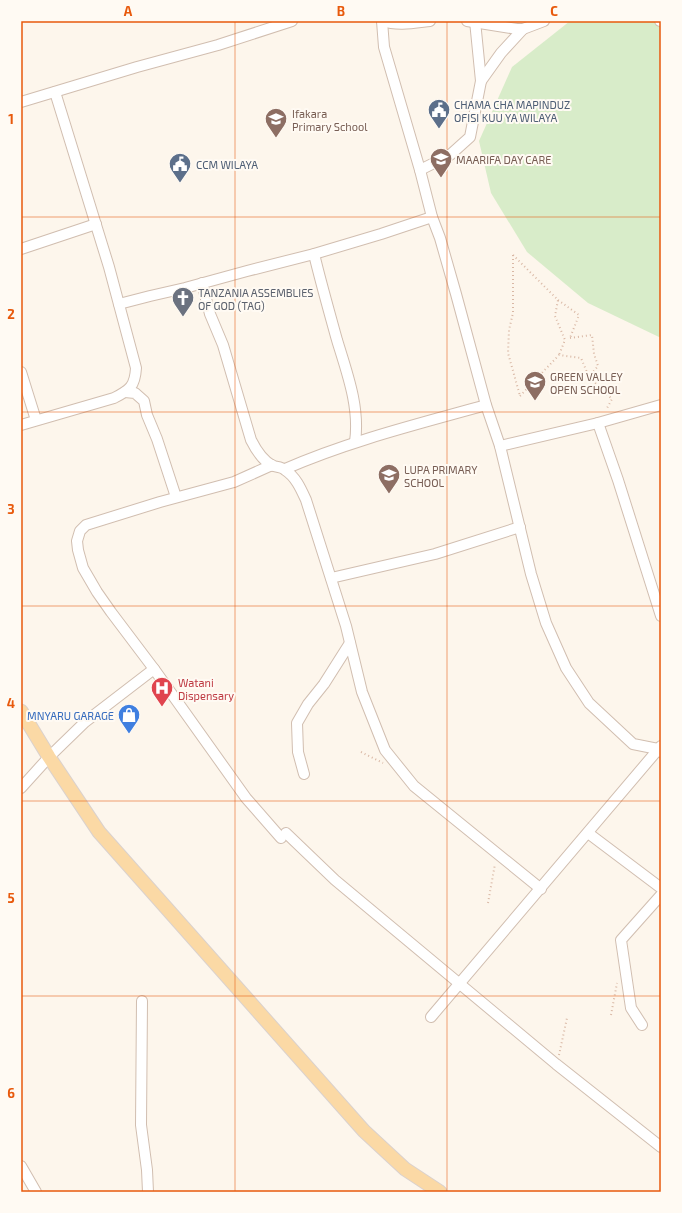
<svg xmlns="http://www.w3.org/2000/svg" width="682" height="1213" font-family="'Exo 2',sans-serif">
  <rect width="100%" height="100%" fill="#fdf6ec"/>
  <!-- green -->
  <path fill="#d8ecc9" d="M 570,21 L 651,21 L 661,25 L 661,336 L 659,337 L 588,303 L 527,252 L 491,193 L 479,141 L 512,67 Z"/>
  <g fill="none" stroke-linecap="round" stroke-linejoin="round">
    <!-- minor casing -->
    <g stroke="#d1beb0" stroke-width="12">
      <g id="minor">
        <path d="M 382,21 L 384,47 L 420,170 L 432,217 L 440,238 L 456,294 L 486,405 L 500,446 L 531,574 L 546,623 L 566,668 L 589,703 L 633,744 L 658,749 L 661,752"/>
        <path d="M 382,21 C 398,26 413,23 430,21"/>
        <path d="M 467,21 L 517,29 L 523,29 L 544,21"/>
        <path d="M 660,21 L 661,21"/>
        <path d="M 481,81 L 501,53 L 523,29"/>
        <path d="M 21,102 L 137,67 L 218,45 L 292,21"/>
        <path d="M 420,170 L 450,155 L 470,137 L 481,81 L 475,21"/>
        <path d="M 21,249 L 96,224"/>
        <path d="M 314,254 C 321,283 329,311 337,340 C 347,373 360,407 355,442"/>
        <path d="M 202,283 L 210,314 L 223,345 L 251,440 C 256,450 263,461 273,466 C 277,467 282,467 285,470 C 296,477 301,489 306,500 L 346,626 L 362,692 L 385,750 L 414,786 L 541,889"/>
        <path d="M 119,304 L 150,296 L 185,288 L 247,271 L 314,254 L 381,234 L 432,217"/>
        <path d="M 21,372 L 36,420"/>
        <path d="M 125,392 L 135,393 L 144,401 L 147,415 L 157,439 L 176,497"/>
        <path d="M 598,423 L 618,480 L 661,616"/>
        <path d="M 21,425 L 114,398 C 130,390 135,386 136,368 L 109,267 L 55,92"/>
        <path d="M 500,446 L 598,423 L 661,405"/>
        <path d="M 272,465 L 234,482 L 160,502 L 86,525 L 80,531 L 77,541 L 78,550 L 83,568 L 97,592 L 111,612 L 154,669 L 246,798 L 281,838"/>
        <path d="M 285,469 C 349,441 418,424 486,405"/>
        <path d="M 331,578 L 435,554 L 520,527"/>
        <path d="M 304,774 L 298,752 L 297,723 L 308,704 L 324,684 L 350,643"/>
        <path d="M 21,788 L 49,757 L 85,722 L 154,669"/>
        <path d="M 286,833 L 335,880 L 556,1064 L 661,1147"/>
        <path d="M 588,833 L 661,888"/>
        <path d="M 142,1001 L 141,1125 L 147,1170 L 148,1192"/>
        <path d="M 431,1017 L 661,746"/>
        <path d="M 642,1025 L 631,1008 L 621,940 L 661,895"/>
        <path d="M 21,1166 L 36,1192"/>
      </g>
    </g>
    <!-- major casing -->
    <g stroke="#dad1cd" stroke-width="15">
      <path id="major" d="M 21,711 L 49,757 L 99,832 L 364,1131 L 405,1169 L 440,1192"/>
    </g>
    <!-- path -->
    <g stroke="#d9b8a5" stroke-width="2" stroke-dasharray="1 3" stroke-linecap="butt">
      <path d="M 513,255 L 513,313 L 509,330 L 508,353 L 520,396"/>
      <path d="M 513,255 L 558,300 L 555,316 L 565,340 L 559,355"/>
      <path d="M 558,300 L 579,315 L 570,338"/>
      <path d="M 570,338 L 592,335 L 594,354 L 598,366 L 589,377"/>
      <path d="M 520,396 L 559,355 L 581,358 L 589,377 L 612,399 L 606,410"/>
      <path d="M 361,752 L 383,763"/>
      <path d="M 488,903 L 495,864"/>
      <path d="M 611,1015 L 617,983"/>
      <path d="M 559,1055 L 567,1018"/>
    </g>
    <!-- minor -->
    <use href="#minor" stroke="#fff" stroke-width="10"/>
    <!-- major -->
    <use href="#major" stroke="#fbd9a5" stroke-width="13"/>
  </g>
  <!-- grid -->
  <path fill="none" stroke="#e8590c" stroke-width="1" stroke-opacity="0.55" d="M 235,21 L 235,1192M 447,21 L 447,1192M 21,217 L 661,217M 21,412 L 661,412M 21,606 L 661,606M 21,801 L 661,801M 21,996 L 661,996"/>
  <!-- icons -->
  <defs>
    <g id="civic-pin" transform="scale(1.15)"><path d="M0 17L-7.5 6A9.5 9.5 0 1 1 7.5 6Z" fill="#5c6f8a" stroke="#fffaf3"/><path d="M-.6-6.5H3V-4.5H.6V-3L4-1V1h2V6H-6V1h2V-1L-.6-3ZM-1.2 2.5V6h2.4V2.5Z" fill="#fff"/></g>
    <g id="school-pin" transform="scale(1.15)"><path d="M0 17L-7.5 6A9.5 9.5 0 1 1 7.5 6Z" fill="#8d6e63" stroke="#fffaf3"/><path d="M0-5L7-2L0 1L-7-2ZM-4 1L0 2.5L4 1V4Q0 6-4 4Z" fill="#fff"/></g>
    <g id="church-pin" transform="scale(1.15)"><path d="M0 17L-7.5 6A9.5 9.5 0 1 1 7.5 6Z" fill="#6b7280" stroke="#fffaf3"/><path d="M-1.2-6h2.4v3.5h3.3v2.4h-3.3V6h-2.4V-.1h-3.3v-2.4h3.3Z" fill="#fff"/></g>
    <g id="hospital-pin" transform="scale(1.15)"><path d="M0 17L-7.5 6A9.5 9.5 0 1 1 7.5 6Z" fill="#e0444e" stroke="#fffaf3"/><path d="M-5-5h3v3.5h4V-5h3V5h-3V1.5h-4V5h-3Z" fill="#fff"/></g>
    <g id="shop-pin" transform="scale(1.15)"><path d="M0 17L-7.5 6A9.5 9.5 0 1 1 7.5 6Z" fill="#3f7fe0" stroke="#fffaf3"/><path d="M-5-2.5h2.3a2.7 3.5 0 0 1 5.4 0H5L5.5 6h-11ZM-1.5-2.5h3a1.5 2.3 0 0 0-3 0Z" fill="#fff"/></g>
  </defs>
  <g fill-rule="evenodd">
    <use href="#civic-pin" x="439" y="110"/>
    <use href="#school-pin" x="276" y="119"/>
    <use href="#school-pin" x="441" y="159"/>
    <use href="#civic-pin" x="180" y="164"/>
    <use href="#church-pin" x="183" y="298"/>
    <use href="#school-pin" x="535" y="382"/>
    <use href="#school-pin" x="389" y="475"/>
    <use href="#hospital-pin" x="162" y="688"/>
    <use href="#shop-pin" x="129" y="715"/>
  </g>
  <g text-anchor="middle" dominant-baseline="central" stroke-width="4" stroke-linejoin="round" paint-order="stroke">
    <!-- service labels -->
    <g font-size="11" fill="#4e5e75" stroke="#fffaf3" text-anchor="start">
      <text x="454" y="104">CHAMA CHA MAPINDUZ<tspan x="454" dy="13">OFISI KUU YA WILAYA</tspan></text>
      <text x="196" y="164">CCM WILAYA</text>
    </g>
    <!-- education labels -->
    <g font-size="11" fill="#785e54" stroke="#fffaf3" text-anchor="start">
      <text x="292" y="113">Ifakara<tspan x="292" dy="13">Primary School</tspan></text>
      <text x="456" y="159">MAARIFA DAY CARE</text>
      <text x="550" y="376">GREEN VALLEY<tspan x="550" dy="13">OPEN SCHOOL</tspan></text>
      <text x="404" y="469">LUPA PRIMARY<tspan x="404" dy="13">SCHOOL</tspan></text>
    </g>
    <!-- worship labels -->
    <g font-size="11" fill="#5b616d" stroke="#fffaf3" text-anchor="start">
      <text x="198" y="292">TANZANIA ASSEMBLIES<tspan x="198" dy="13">OF GOD (TAG)</tspan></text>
    </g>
    <!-- health labels -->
    <g font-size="11" fill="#be3a42" stroke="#fffaf3" text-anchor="start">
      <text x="178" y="682">Watani<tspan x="178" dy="13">Dispensary</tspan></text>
    </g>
    <!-- shop labels -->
    <g font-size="11" fill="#366cbe" stroke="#fffaf3" text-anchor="end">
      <text x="114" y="715">MNYARU GARAGE</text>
    </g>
  </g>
  <!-- border -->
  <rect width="682" height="1213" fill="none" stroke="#fffaf3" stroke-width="44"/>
  <rect x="22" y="22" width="638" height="1169" fill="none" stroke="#e8590c" stroke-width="1.5"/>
  <g font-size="13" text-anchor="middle" font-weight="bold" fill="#e8590c">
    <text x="128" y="16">A</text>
    <text x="341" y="16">B</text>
    <text x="554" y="16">C</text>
    <text x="11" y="124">1</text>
    <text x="11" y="319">2</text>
    <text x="11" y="514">3</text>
    <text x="11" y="708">4</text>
    <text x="11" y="903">5</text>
    <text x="11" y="1098">6</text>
  </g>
</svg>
